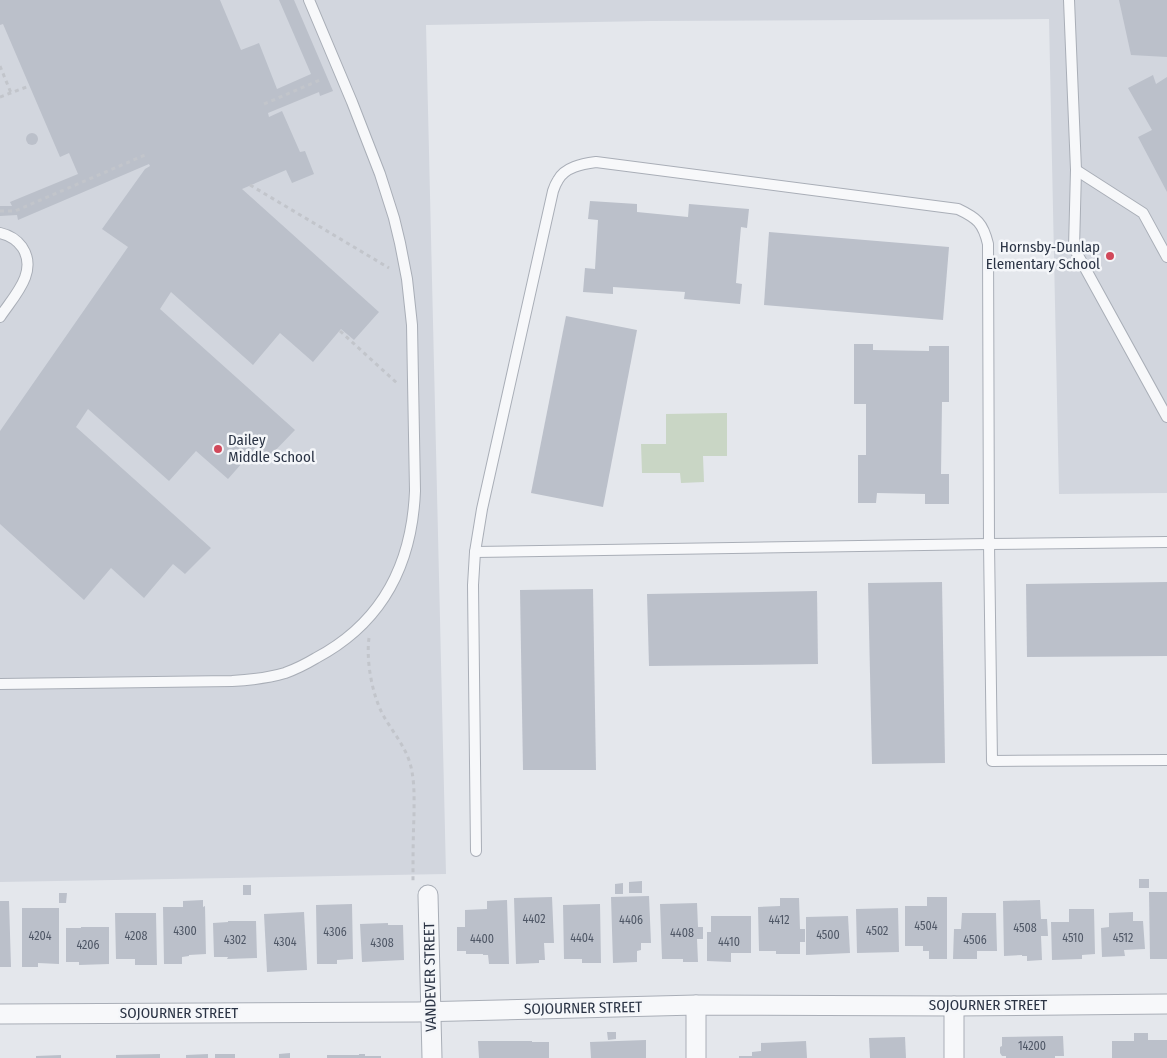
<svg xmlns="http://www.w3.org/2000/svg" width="1167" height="1058" font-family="'Fira Sans Condensed',sans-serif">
  <rect width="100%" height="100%" fill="#e4e7ec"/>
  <!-- built -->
  <path fill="#d2d6de" d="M 0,0 L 1167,0 L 1167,493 L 1059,494 L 1049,19 L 650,21 L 426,25 L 446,874 L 0,882 Z"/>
  <!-- green -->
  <path fill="#c9d6c5" d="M 727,413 L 727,456 L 703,456 L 704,482 L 681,483 L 680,473 L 642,473 L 641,444 L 666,444 L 666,414 Z"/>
  <!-- building -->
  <g fill="#bbc0ca">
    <path d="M 0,0 L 220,0 L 241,50 L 259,43 L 277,89 L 311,74 L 279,0 L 294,0 L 333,91 L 320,96 L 319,92 L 268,113 L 269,117 L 282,111 L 300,152 L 305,151 L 314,174 L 292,183 L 286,170 L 242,189 L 379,312 L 354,340 L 341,329 L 313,362 L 280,333 L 253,365 L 171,292 L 160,309 L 295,430 L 269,457 L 257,446 L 228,479 L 196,451 L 169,481 L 88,409 L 76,427 L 211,548 L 185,574 L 173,564 L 144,598 L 111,568 L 84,600 L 0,524 L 0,431 L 128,247 L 102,229 L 145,169 L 150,166 L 149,164 L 18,220 L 17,215 L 0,216 L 0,206 L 12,206 L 10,202 L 78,174 L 69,153 L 60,157 L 3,24 L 0,25 Z"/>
    <path d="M 1119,0 L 1167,0 L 1167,57 L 1131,55 Z"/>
    <path d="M 1153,75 L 1156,84 L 1167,77 L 1167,192 L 1138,137 L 1152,130 L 1128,88 Z"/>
    <circle cx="32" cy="139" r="6"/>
    <path d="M 590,201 L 637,204 L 637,212 L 688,217 L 689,204 L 749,209 L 747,228 L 741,227 L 736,283 L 742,284 L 740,304 L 684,299 L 685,292 L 613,287 L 613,294 L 583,292 L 585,268 L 595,269 L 598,220 L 588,219 Z"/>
    <path d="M 769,232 L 949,247 L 943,320 L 764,305 Z"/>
    <path d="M 566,316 L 637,330 L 603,507 L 531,493 Z"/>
    <path d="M 854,344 L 873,344 L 873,350 L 929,351 L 929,346 L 949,346 L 949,402 L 942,402 L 941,474 L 949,474 L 949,504 L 925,504 L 925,494 L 877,493 L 876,503 L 858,503 L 858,455 L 866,455 L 866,404 L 854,404 Z"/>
    <path d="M 942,582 L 945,763 L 872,764 L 868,583 Z"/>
    <path d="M 1167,582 L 1167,656 L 1027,657 L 1026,584 Z"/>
    <path d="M 593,589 L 596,770 L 523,770 L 520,590 Z"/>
    <path d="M 817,591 L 818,664 L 649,666 L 647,594 Z"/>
    <rect x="1139" y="879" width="10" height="9"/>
    <path d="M 642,881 L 642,893 L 629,893 L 629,882 Z"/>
    <path d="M 623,883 L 623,894 L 615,894 L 615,884 Z"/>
    <rect x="243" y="885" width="8" height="10"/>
    <path d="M 1149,892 L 1167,892 L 1167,959 L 1150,959 Z"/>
    <path d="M 59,893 L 67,893 L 66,903 L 59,903 Z"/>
    <path d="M 649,896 L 651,943 L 641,943 L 641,950 L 637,951 L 637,962 L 613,963 L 611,897 Z"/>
    <path d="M 552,897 L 554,943 L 544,943 L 545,960 L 539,960 L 539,963 L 516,964 L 514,898 Z"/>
    <path d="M 927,897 L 947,897 L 947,959 L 929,959 L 929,951 L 923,951 L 923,946 L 905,946 L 905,906 L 927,906 Z"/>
    <path d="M 780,898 L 799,898 L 800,929 L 805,929 L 805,942 L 800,942 L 800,954 L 776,954 L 776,951 L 759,951 L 758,907 L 780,906 Z"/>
    <path d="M 203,900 L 203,907 L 205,906 L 206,954 L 189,955 L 189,956 L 182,957 L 182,964 L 164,964 L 163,907 L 183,907 L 183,901 Z"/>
    <path d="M 507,900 L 509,964 L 489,964 L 488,955 L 483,955 L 483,954 L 466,954 L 466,951 L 457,951 L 457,927 L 465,927 L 465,910 L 487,909 L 487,901 Z"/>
    <path d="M 1040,900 L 1041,919 L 1047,919 L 1048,936 L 1041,936 L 1042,960 L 1027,961 L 1027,956 L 1022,956 L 1022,955 L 1004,956 L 1003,901 Z"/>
    <path d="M 0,901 L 9,901 L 11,967 L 0,967 Z"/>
    <path d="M 697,903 L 698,927 L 703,927 L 703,939 L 697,939 L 698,962 L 683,962 L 683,959 L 662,959 L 660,904 Z"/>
    <path d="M 352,904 L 353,959 L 337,960 L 337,964 L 317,964 L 316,905 Z"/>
    <path d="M 600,904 L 601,963 L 582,963 L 582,959 L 564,959 L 563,905 Z"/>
    <path d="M 22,908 L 59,908 L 59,964 L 38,963 L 38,967 L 22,967 Z"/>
    <path d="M 898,908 L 899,952 L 857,953 L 856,909 Z"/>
    <path d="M 1069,909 L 1094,909 L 1095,954 L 1082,955 L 1082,959 L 1052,960 L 1051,922 L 1069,922 Z"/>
    <path d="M 304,912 L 307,970 L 267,972 L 264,914 Z"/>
    <path d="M 1133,912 L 1133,921 L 1143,921 L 1145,949 L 1124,950 L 1125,956 L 1102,957 L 1101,928 L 1109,927 L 1109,913 Z"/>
    <path d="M 115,913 L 156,913 L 157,965 L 135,965 L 135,959 L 116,959 Z"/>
    <path d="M 962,913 L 996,913 L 997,951 L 977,951 L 977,959 L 953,959 L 954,929 L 961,929 Z"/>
    <path d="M 711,916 L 751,916 L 751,953 L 731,953 L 731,962 L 707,961 L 707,932 L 711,932 Z"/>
    <path d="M 848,916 L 850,953 L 806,955 L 806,917 Z"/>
    <path d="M 228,921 L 256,921 L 257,958 L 227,959 L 228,957 L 214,957 L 213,923 L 228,922 Z"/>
    <path d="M 388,923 L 388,925 L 403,925 L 404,960 L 362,962 L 360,924 Z"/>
    <path d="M 81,927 L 109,927 L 109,964 L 79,965 L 79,962 L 66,962 L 66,928 L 81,928 Z"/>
    <path d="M 607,1032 L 616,1032 L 616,1039 L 608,1040 Z"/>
    <path d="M 1134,1033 L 1148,1033 L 1148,1040 L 1167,1040 L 1167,1058 L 1112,1058 L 1112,1041 L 1134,1041 Z"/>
    <path d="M 1063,1036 L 1064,1056 L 1055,1056 L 1055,1058 L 1006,1058 L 1006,1056 L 1002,1056 L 1000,1053 L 1000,1047 L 1002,1046 L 1002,1037 Z"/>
    <path d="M 905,1037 L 906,1058 L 870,1058 L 869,1038 Z"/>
    <path d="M 646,1040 L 646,1058 L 591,1058 L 590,1042 Z"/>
    <path d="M 478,1041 L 532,1041 L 532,1042 L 549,1042 L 549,1058 L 479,1058 Z"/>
    <path d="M 806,1041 L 807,1058 L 739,1058 L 739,1056 L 752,1056 L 752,1052 L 761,1051 L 761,1043 Z"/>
    <path d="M 290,1053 L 290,1058 L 279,1058 L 279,1054 Z"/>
    <path d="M 160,1054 L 160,1058 L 116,1058 L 116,1055 Z"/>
    <path d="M 208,1054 L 208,1058 L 186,1058 L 186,1055 Z"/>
    <rect x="215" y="1054" width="20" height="4"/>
    <path d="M 359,1054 L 365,1054 L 365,1056 L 381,1056 L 381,1058 L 327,1058 L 327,1055 L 359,1055 Z"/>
    <path d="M 61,1055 L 61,1058 L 36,1058 L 36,1056 Z"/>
  </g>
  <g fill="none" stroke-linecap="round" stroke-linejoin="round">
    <!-- service casing -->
    <g stroke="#a9aeb7" stroke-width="12">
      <g id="service">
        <path d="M 1069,0 L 1076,170 L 1074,248 L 1167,417"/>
        <path d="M 1076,170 L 1143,213 L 1167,257"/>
        <path d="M 0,233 C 9,235 17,240 22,247 C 39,272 13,297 0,317"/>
        <path d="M 475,552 L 989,544 L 1167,542"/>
        <path d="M 0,684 L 232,681 C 250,680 268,678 285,673 C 296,669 306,664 316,658 C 382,623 412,564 415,491 L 412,325 L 407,279 L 400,243 L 394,218 L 380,174 L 352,102 L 309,0"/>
        <path d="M 476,851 L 473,585 L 475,552 L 482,509 L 553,191 C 554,188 556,183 558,180 C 565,167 582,164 596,162 L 958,209 C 977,218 983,223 988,244 L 989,544 L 992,761 L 1167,760"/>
      </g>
    </g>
    <!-- minor casing -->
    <g stroke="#a9aeb7" stroke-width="21">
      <g id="minor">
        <path d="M 428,895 L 432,1058"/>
        <path d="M 696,1005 L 696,1058"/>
        <path d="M 954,1006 L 954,1058"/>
        <path d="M 0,1014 L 417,1012 L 696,1005 L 954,1006 L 1167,1004"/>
      </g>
    </g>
    <!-- path -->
    <g stroke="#c2c5cb" stroke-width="3" stroke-dasharray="4 4" stroke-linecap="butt">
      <path d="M 0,66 L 11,93"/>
      <path d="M 0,97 L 29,86"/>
      <path d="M 264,104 L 320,80"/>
      <path d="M 250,185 L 389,268"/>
      <path d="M 0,211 L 15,211 L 145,155"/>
      <path d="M 340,331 L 398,384"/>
      <path d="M 369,638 C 366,661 372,693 382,713 C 391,730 404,744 410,763 C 415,781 414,798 414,816 C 413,838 413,860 413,881"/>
    </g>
    <!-- service -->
    <use href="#service" stroke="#f7f8fa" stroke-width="10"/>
    <!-- minor -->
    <use href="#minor" stroke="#f7f8fa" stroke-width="19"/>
  </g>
  <!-- markers -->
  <g fill="#d1495b" stroke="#f4f6f9" stroke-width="2">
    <circle cx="1110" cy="256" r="5"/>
    <circle cx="218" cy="449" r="5"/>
  </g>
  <g text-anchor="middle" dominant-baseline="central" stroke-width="5" stroke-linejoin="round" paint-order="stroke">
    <!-- number labels -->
    <g font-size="12" fill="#4f5766">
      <text x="534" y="919">4402</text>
      <text x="631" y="920">4406</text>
      <text x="779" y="920">4412</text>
      <text x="926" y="926">4504</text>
      <text x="1025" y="928">4508</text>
      <text x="185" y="931">4300</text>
      <text x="877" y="931">4502</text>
      <text x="335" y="932">4306</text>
      <text x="682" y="933">4408</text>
      <text x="828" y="935">4500</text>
      <text x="40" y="936">4204</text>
      <text x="136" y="936">4208</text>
      <text x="582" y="938">4404</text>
      <text x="1073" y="938">4510</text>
      <text x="1123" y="938">4512</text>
      <text x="482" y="939">4400</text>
      <text x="235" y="940">4302</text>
      <text x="975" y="940">4506</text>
      <text x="285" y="942">4304</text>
      <text x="729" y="942">4410</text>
      <text x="382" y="943">4308</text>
      <text x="88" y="945">4206</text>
      <text x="1032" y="1046">14200</text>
    </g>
    <!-- poi labels -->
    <g font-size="15" fill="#2b3445" stroke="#f4f6f9" text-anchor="end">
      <text x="1100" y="247">Hornsby-Dunlap<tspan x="1100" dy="17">Elementary School</tspan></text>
      <text x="228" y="440" text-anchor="start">Dailey<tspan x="228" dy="17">Middle School</tspan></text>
    </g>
    <!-- street labels -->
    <g font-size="15" fill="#2b3445" stroke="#f4f6f9">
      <text transform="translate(430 977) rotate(-91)">VANDEVER STREET</text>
      <text x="988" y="1005">SOJOURNER STREET</text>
      <text transform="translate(583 1008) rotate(-1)">SOJOURNER STREET</text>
      <text x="179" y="1013">SOJOURNER STREET</text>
    </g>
  </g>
</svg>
